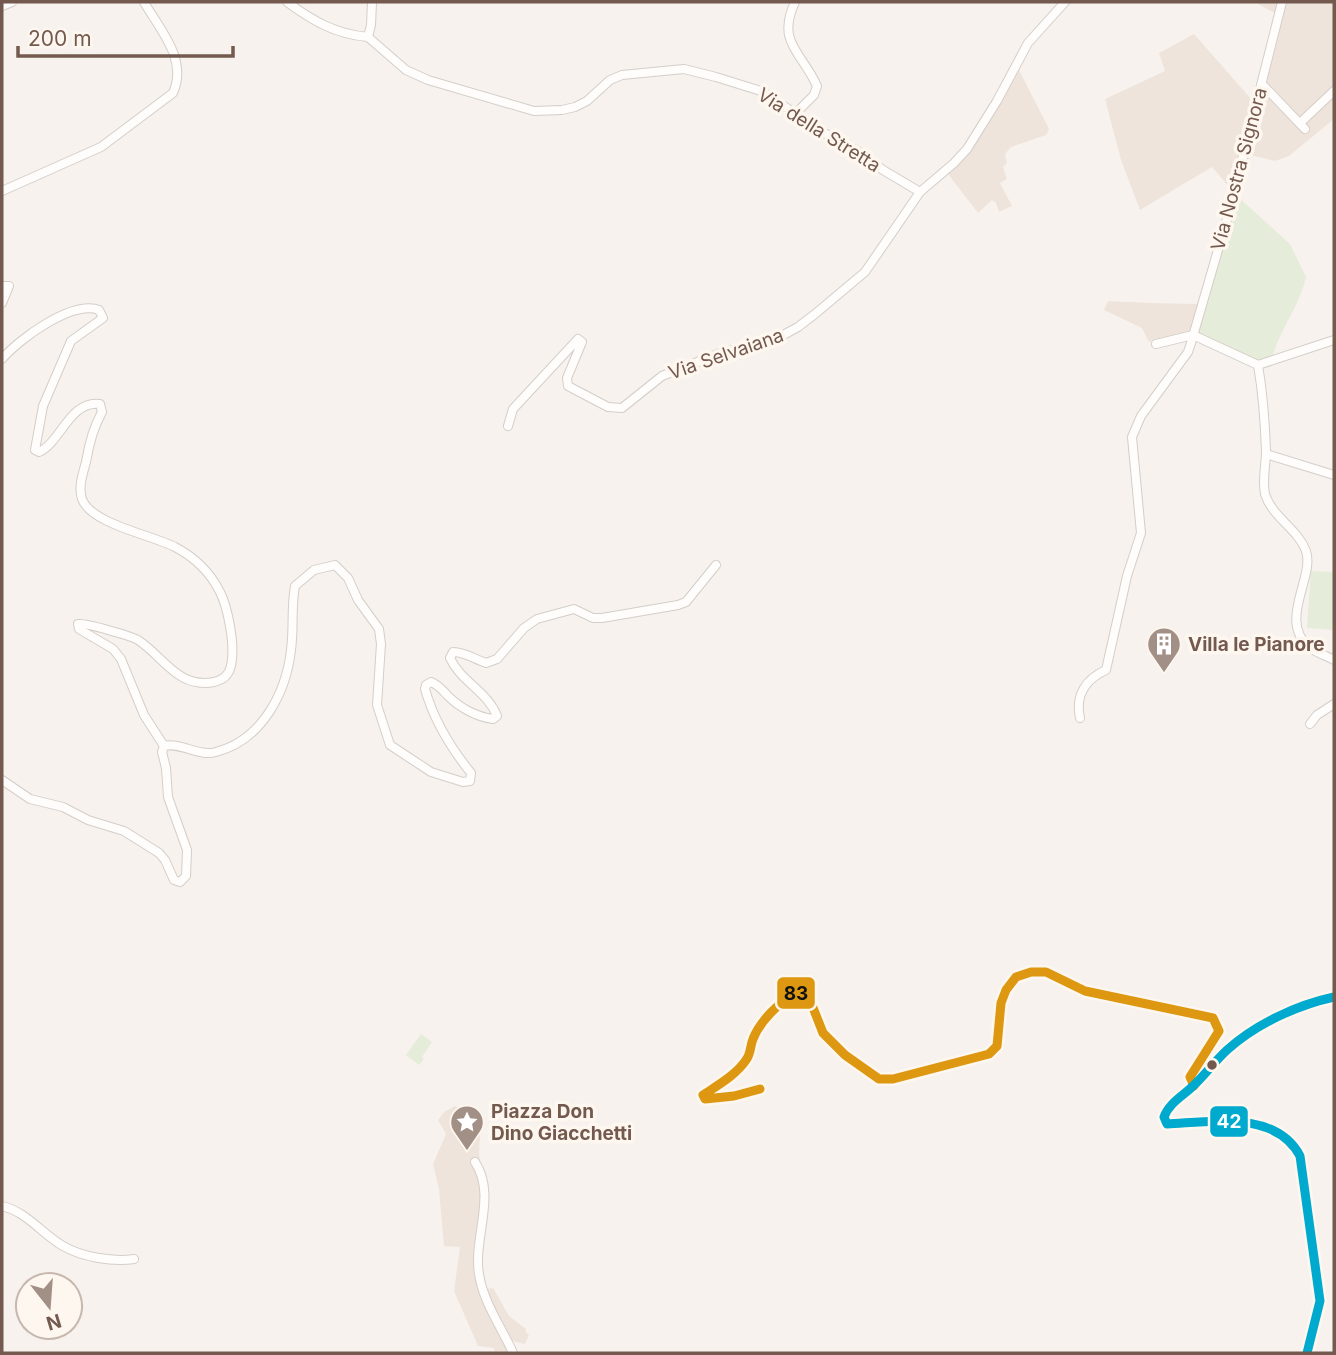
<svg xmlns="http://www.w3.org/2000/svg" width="1336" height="1355" font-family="Inter,sans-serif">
  <rect width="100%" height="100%" fill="#f7f2ed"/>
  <!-- residential -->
  <g fill="#efe4db">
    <path d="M 1255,2 L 1334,2 L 1334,119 L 1289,156 L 1275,161 L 1250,155 L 1239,192 L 1231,189 L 1212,167 L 1140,210 L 1121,160 L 1105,99 L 1165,71 L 1159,53 L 1194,34 L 1252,100 L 1276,14 Z"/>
    <path d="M 1018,68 L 1049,129 L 1046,135 L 1011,147 L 1005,154 L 1007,163 L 1003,167 L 1007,179 L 1000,183 L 1012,206 L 999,212 L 996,203 L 992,200 L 978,213 L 948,174 L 965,156 L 994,114 Z"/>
    <path d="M 1108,301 L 1149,303 L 1198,304 L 1189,333 L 1149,342 L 1142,328 L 1104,310 Z"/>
    <path d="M 455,1106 L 462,1109 L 480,1134 L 479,1153 L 487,1204 L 481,1257 L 482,1276 L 486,1289 L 493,1288 L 509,1316 L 526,1329 L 525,1331 L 529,1335 L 525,1344 L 512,1341 L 518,1353 L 495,1353 L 494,1348 L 478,1346 L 454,1291 L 460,1247 L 444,1246 L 439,1189 L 433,1164 L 446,1134 L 438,1120 L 444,1112 Z"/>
  </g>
  <!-- green -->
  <g fill="#e5ecd9">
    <path d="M 1237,196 L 1290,244 L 1306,277 C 1299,308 1279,330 1272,359 L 1259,363 L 1198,332 Z"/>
    <path d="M 1311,571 L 1334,572 L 1334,630 L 1307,628 Z"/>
    <path d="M 421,1034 L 432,1042 L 422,1057 L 424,1059 L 419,1065 L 406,1055 Z"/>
  </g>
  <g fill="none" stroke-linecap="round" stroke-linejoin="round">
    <!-- street casing -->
    <g stroke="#d4cec8" stroke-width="10">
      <g id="street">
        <path d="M 287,2 C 313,21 335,34 368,37"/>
        <path d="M 795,2 C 776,43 802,52 817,86 L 814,95 L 796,113"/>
        <path d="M 2,6 L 12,2"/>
        <path d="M 368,37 L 406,70 L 428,80 L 534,111 L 562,110 L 575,107 L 587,101 L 610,80 L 622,75 L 684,69 L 716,77 L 764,92 L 817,129 L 859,152 L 883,170 L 920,192"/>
        <path d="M 368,37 L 371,25 L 372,2"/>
        <path d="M 1262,84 L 1305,129"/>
        <path d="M 1300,123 L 1334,91"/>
        <path d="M 2,191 L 101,147 L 173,93 C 188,59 160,30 144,2"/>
        <path d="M 2,286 L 9,286 L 2,303"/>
        <path d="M 1193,335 L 1258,365"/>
        <path d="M 1156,344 L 1193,335"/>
        <path d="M 2,359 C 19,339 72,300 99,310 L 103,318 L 71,341 L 43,406 L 35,450 L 39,452 C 61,442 70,400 100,404 L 102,412 C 93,428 89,444 86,462 C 83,473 78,487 82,499 C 91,524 152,535 175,547 C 194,557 210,572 220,592 C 228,608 234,641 232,659 C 231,671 227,679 214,682 C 178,689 164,657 138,640 C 131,636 83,622 78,624 L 79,629 L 113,649 L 121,659 L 144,715 L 164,746"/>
        <path d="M 1258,365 C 1263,394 1265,422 1266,451 C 1266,465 1262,480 1265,494 C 1272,517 1298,529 1306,551 C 1315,578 1277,621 1310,648 C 1317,653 1327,656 1334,660"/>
        <path d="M 1258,365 L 1334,340"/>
        <path d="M 508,426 L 513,409 L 578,339 L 582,342 L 567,378 L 568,386 L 608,407 L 622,408 L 662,376 L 723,352 L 774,340 L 798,327 L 815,314 L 865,272 L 920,192 L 954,163 L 967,149 L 997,101 L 1028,43 L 1065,2"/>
        <path d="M 1266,454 L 1334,475"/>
        <path d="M 1080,718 C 1075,695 1086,679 1106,670 L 1127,576 L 1141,533 L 1132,437 L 1141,416 L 1188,352 L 1191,343 L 1229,212 L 1282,2"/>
        <path d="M 1310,724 L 1317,715 L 1334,704"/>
        <path d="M 164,746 C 182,742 198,757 216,752 C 262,740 286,693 291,650 C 294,628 291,607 295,586 L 314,570 L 335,565 L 348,578 L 358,600 L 379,629 L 381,644 L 377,705 L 390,745 L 431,772 L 463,782 L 470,781 L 471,773 C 450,747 434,721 425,689 L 426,685 L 431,682 C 439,685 442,690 448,696 C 460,708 477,717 493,719 L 497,716 C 488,692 460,681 450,658 L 453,652 C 465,652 474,659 486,663 L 497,659 L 524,628 L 537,619 L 574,609 L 593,618 L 602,618 L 678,605 L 686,602 L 716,565"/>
        <path d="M 2,780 L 30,799 L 63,807 L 88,820 L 124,831 L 159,853 L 165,860 L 174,880 L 180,882 L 186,876 L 187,850 L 168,797 L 166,768 L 162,752 L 164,746"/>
        <path d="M 760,1089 L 734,1096 L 705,1099 L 703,1095 C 718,1085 736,1075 746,1060 C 751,1054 750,1046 753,1039 C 760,1021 781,1000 798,992 L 808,995 L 823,1033 L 845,1055 L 879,1079 L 893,1079 L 989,1054 L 997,1046 L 1001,1003 L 1006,990 L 1016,977 L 1031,972 L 1046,972 L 1085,991 L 1213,1018 L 1219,1031 L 1190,1077 L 1194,1086"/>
        <path d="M 475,1162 C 497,1195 473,1238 479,1274 C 483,1302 502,1328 513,1353"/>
        <path d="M 2,1206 C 27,1212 41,1233 63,1246 C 82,1257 112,1262 134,1259"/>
      </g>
    </g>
    <!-- secondary casing -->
    <g stroke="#d6ceca" stroke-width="12">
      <path id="secondary" d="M 1307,1353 L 1320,1301 L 1300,1156 C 1276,1110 1210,1122 1167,1124 L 1164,1117 C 1169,1103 1183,1096 1193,1086 C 1205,1075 1215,1061 1227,1050 C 1256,1024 1297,1005 1334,997"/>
    </g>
    <!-- street -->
    <use href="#street" stroke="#fefdfc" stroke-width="8"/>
    <!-- secondary -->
    <use href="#secondary" stroke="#fefdfc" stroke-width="10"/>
    <!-- bus-1 casing -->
    <g stroke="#fef7ef" stroke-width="14">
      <path id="bus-1" d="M 760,1089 L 734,1096 L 705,1099 L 703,1095 C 718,1085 736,1075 746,1060 C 751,1054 750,1046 753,1039 C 760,1021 781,1000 798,992 L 808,995 L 823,1033 L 845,1055 L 879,1079 L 893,1079 L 989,1054 L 997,1046 L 1001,1003 L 1006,990 L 1016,977 L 1031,972 L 1046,972 L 1085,991 L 1213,1018 L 1219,1031 L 1190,1077 L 1194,1086"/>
    </g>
    <!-- bus-2 casing -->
    <g stroke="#fef7ef" stroke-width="14">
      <path id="bus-2" d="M 1307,1353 L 1320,1301 L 1300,1156 C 1276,1110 1210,1122 1167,1124 L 1164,1117 C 1169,1103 1183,1096 1193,1086 C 1205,1075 1215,1061 1227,1050 C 1256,1024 1297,1005 1334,997"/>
    </g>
    <!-- bus-1 -->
    <use href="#bus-1" stroke="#dd9710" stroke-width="9"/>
    <!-- bus-2 -->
    <use href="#bus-2" stroke="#00a9ce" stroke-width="9"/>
  </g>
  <!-- icons -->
  <defs>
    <g id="building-pin" transform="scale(1.75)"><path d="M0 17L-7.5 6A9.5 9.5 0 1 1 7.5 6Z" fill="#a28f86" stroke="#fef7ef"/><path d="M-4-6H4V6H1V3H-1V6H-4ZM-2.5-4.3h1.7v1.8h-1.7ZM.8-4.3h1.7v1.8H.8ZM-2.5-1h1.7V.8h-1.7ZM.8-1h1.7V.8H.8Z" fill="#fff"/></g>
    <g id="sight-pin" transform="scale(1.75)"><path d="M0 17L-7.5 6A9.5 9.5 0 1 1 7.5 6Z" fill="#a28f86" stroke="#fef7ef"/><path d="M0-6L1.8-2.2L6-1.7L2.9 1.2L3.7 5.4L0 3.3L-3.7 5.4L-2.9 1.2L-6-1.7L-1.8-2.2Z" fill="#fff"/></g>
  </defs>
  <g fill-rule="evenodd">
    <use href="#building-pin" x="1164" y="644"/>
    <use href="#sight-pin" x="467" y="1122"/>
  </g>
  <!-- markers -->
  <circle fill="#74594e" stroke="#fef7ef" stroke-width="2.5" cx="1212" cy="1065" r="6"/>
  <g text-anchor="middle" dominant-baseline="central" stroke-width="7" stroke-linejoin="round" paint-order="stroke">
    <!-- street labels -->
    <g font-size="19" fill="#74594e" stroke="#fef7ef">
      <text transform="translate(819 130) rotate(32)">Via della Stretta</text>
      <text transform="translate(1239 169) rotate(-75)">Via Nostra Signora</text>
      <text transform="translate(726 354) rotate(-19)">Via Selvaiana</text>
    </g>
    <!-- poi labels -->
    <g font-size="19" font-weight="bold" fill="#74594e" stroke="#fef7ef" text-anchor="start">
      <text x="1188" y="644">Villa le Pianore</text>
      <text x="491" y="1111">Piazza Don<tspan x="491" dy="22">Dino Giacchetti</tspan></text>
    </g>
  </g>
  <g stroke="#fef7ef" stroke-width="2.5">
    <rect x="776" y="976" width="40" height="34" rx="7" fill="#dd9710"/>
    <rect x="1209" y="1105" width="40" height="33" rx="7" fill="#00a9ce"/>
  </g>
  <g font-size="19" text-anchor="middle" font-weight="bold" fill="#fff">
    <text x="1229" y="1128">42</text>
  </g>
  <g font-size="19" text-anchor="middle" font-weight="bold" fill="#111">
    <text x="796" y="1000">83</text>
  </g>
  <!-- border -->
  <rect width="1336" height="1355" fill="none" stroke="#74594e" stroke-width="7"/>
  <!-- north arrow -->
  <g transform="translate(49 1306) rotate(163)"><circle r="33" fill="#fef7ef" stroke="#c7b8af" stroke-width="2"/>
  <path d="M0-5L12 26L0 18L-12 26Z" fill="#a28f86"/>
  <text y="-10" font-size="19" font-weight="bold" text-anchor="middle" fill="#74594e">N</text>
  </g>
  <!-- scale -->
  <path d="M18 46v10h215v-10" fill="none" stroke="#74594e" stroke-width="3.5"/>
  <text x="28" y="46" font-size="21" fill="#74594e" stroke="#fef7ef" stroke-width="5" paint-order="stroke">200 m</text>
</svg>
